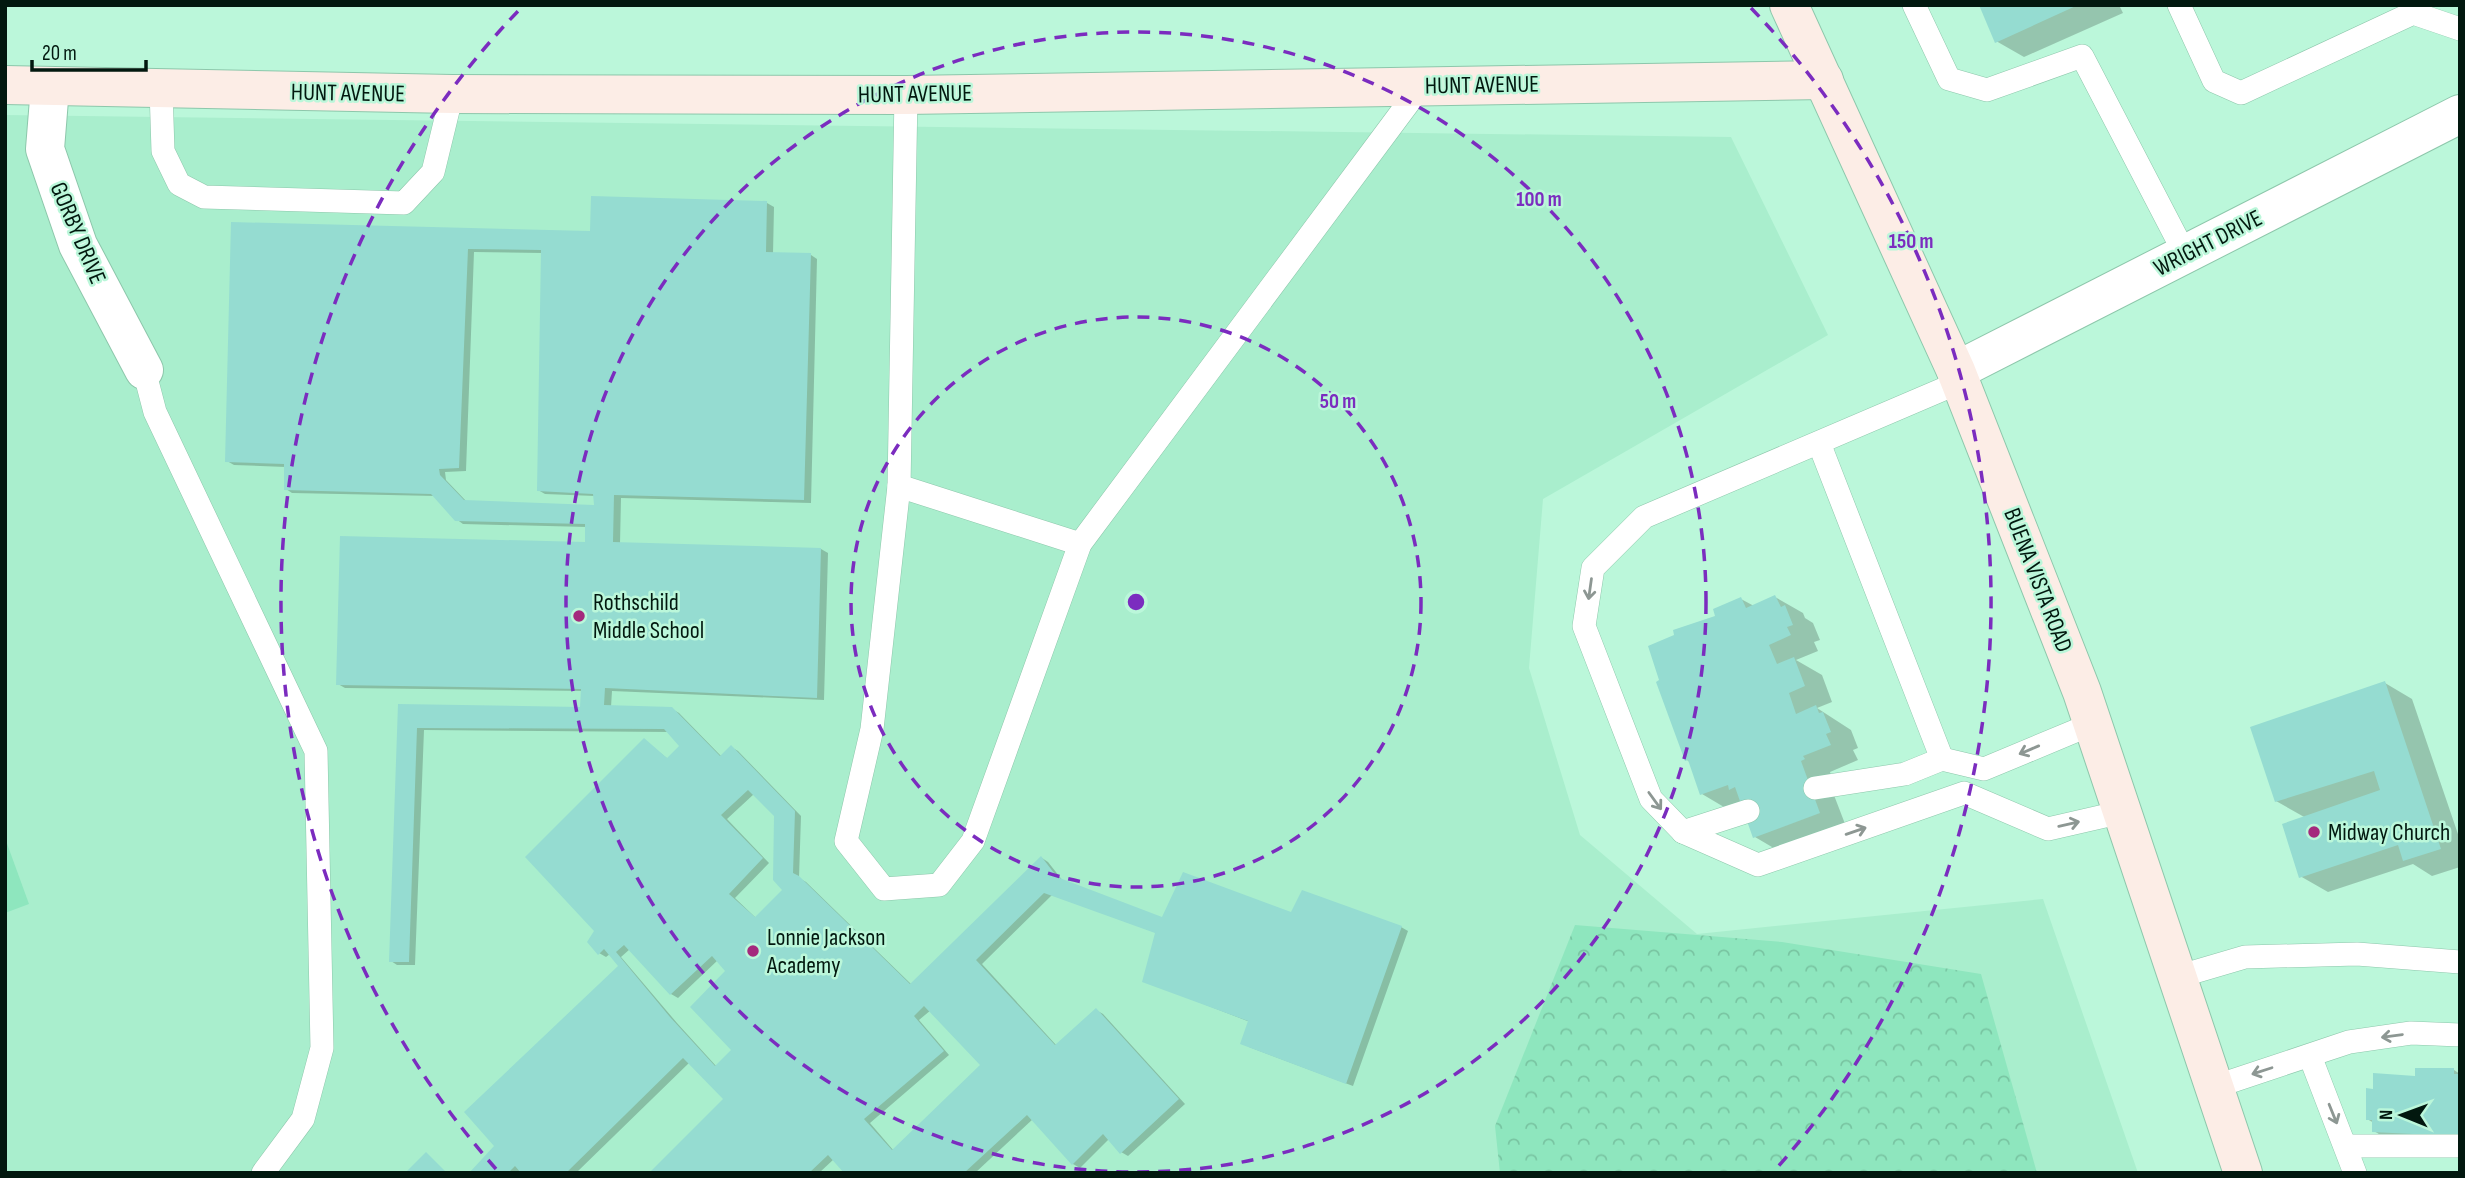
<svg xmlns="http://www.w3.org/2000/svg" width="2465" height="1178" font-family="'Sofia Sans Condensed',sans-serif">
  <defs>
    <pattern id="park-crowns" width="20" height="18" patternUnits="userSpaceOnUse" patternTransform="scale(1.75)"><rect width="20" height="18" fill="#8ee6be"/><path d="M2 6a3 3 0 1 1 6 0M12 15a3 3 0 1 1 6 0" fill="none" stroke="#79c5a2"/></pattern>
  </defs>
  <rect width="100%" height="100%" fill="#bbf7da"/>
  <!-- built -->
  <path fill="#a9eecd" d="M 5,115 L 1731,137 L 1828,335 L 1543,499 L 1529,668 L 1580,835 L 1697,934 L 2043,899 L 2138,1173 L 5,1173 Z"/>
  <!-- park -->
  <path fill="url(#park-crowns)" d="M 1575,925 L 1782,942 L 1981,974 L 2037,1173 L 1500,1173 L 1495,1126 Z"/>
  <!-- pitch -->
  <path fill="#8ee6be" d="M 5,838 L 29,904 L 5,913 Z"/>
  <!-- shadow -->
  <g fill="#0003" fill-rule="evenodd">
    <path d="M 1981,5 L 2119,5 L 2123,13 L 2024,57 L 1996,41 Z"/>
    <path d="M 767,203 L 774,207 L 773,254 L 811,255 L 817,259 L 811,503 L 621,498 L 620,544 L 821,549 L 828,553 L 824,700 L 612,691 L 611,707 L 672,709 L 679,713 L 722,757 L 731,747 L 738,751 L 801,816 L 799,878 L 806,882 L 911,984 L 1042,858 L 1048,862 L 1063,881 L 1163,919 L 1292,914 L 1401,927 L 1408,931 L 1353,1086 L 1249,1047 L 1250,1022 L 1144,981 L 1157,933 L 1052,895 L 982,964 L 1057,1046 L 1096,1010 L 1103,1014 L 1185,1104 L 1128,1156 L 1121,1152 L 1109,1139 L 1080,1168 L 1073,1164 L 1033,1119 L 975,1173 L 847,1173 L 834,1159 L 819,1173 L 651,1173 L 725,1099 L 690,1062 L 576,1173 L 524,1173 L 521,1170 L 519,1173 L 471,1173 L 497,1146 L 620,966 L 610,954 L 606,957 L 599,953 L 596,931 L 644,740 L 668,759 L 682,746 L 669,732 L 424,730 L 415,965 L 397,965 L 391,961 L 399,706 L 582,709 L 583,691 L 345,688 L 338,684 L 587,544 L 587,527 L 463,524 L 456,519 L 436,496 L 292,493 L 286,489 L 286,467 L 234,465 L 227,461 L 233,224 L 592,233 ZM 474,252 L 542,253 L 538,490 L 545,494 L 595,496 L 596,506 L 467,502 L 446,480 L 445,472 L 466,471 ZM 754,794 L 775,816 L 784,890 L 756,918 L 735,898 L 769,863 L 727,819 ZM 630,949 L 671,994 L 678,998 L 718,960 L 727,971 L 733,1050 L 717,1067 L 677,1023 L 621,957 ZM 931,1010 L 983,1065 L 894,1151 L 870,1123 L 949,1055 L 919,1020 Z"/>
    <path d="M 1775,597 L 1803,613 L 1805,618 L 1813,623 L 1820,640 L 1814,642 L 1818,651 L 1796,660 L 1822,675 L 1832,702 L 1817,708 L 1851,730 L 1858,748 L 1853,750 L 1858,760 L 1830,772 L 1831,775 L 1827,777 L 1847,829 L 1782,853 L 1755,837 L 1743,805 L 1729,810 L 1702,794 L 1691,763 L 1687,760 L 1676,636 L 1718,617 L 1741,599 L 1754,606 Z"/>
    <path d="M 2385,683 L 2412,699 L 2460,840 L 2460,867 L 2432,876 L 2413,864 L 2328,892 L 2300,876 L 2306,818 L 2276,801 Z"/>
    <path d="M 2454,1070 L 2460,1074 L 2460,1156 L 2395,1144 L 2374,1131 L 2374,1123 L 2367,1119 L 2375,1091 Z"/>
  </g>
  <!-- building -->
  <g fill="#95dcd1" fill-rule="evenodd">
    <path d="M 1979,5 L 2078,5 L 1995,43 Z"/>
    <path d="M 591,196 L 767,201 L 766,252 L 811,253 L 804,500 L 614,495 L 613,542 L 821,548 L 817,698 L 605,688 L 604,705 L 672,707 L 720,756 L 731,745 L 795,811 L 793,873 L 799,876 L 910,984 L 1041,856 L 1057,877 L 1162,917 L 1183,872 L 1291,912 L 1302,890 L 1402,926 L 1346,1084 L 1240,1044 L 1248,1021 L 1142,982 L 1155,933 L 1044,893 L 976,960 L 1055,1045 L 1096,1008 L 1179,1099 L 1120,1154 L 1103,1134 L 1072,1165 L 1027,1115 L 964,1173 L 844,1173 L 828,1155 L 809,1173 L 649,1173 L 723,1099 L 683,1058 L 566,1173 L 521,1173 L 515,1166 L 508,1173 L 469,1173 L 494,1146 L 464,1112 L 618,966 L 604,949 L 598,955 L 587,942 L 594,931 L 525,857 L 644,738 L 667,758 L 679,746 L 664,729 L 417,728 L 409,962 L 389,962 L 398,704 L 580,707 L 581,689 L 336,685 L 340,536 L 585,542 L 585,524 L 455,521 L 431,494 L 284,490 L 284,464 L 225,462 L 231,222 L 590,231 ZM 468,249 L 541,250 L 537,491 L 593,494 L 594,505 L 464,500 L 440,475 L 439,469 L 459,468 ZM 748,790 L 774,816 L 773,880 L 782,890 L 755,917 L 729,894 L 763,858 L 721,815 ZM 624,945 L 670,995 L 712,956 L 725,971 L 690,1007 L 731,1050 L 715,1066 L 670,1017 L 616,952 ZM 924,1006 L 980,1065 L 892,1150 L 864,1119 L 944,1051 L 914,1016 Z"/>
    <path d="M 1775,595 L 1781,607 L 1785,605 L 1793,625 L 1787,627 L 1791,635 L 1769,645 L 1777,664 L 1794,657 L 1805,686 L 1789,693 L 1796,714 L 1816,705 L 1819,713 L 1823,712 L 1831,732 L 1826,734 L 1831,745 L 1803,756 L 1805,759 L 1801,761 L 1820,813 L 1753,838 L 1735,787 L 1729,790 L 1728,785 L 1700,795 L 1688,760 L 1685,761 L 1656,682 L 1659,680 L 1648,646 L 1674,635 L 1673,630 L 1715,616 L 1713,609 L 1741,597 L 1746,608 Z"/>
    <path d="M 2385,681 L 2441,849 L 2403,861 L 2398,845 L 2299,878 L 2282,824 L 2380,790 L 2374,771 L 2275,802 L 2250,727 Z"/>
    <path d="M 2415,1068 L 2454,1068 L 2454,1074 L 2460,1074 L 2460,1138 L 2413,1143 L 2413,1134 L 2372,1132 L 2372,1120 L 2366,1120 L 2366,1088 L 2373,1089 L 2373,1073 L 2415,1076 Z"/>
    <path d="M 426,1152 L 447,1173 L 405,1173 Z"/>
  </g>
  <g fill="none" stroke-linecap="round" stroke-linejoin="round">
    <!-- lane casing -->
    <g stroke="#8dc7ab" stroke-width="24">
      <g id="lane">
        <path d="M 1914,5 L 1949,79 L 1987,90 L 2082,56 L 2185,254"/>
        <path d="M 2179,5 L 2214,81 L 2241,93 L 2413,13 L 2460,29"/>
        <path d="M 161,89 L 163,151 L 179,184 L 204,197 L 404,203 L 433,172 L 452,94"/>
        <path d="M 906,95 L 899,486 L 872,729 L 846,841 L 884,889 L 939,885 L 973,841 L 1080,544 L 1421,86"/>
        <path d="M 144,370 L 155,412 L 316,751 L 322,1048 L 303,1119 L 263,1173"/>
        <path d="M 1960,382 L 1644,517 L 1593,568 L 1584,626 L 1651,799 L 1683,832 L 1758,865 L 1964,793 L 2048,829 L 2122,812"/>
        <path d="M 1819,443 L 1942,759"/>
        <path d="M 899,486 L 1080,544"/>
        <path d="M 1815,788 L 1905,774 L 1942,759 L 1984,769 L 2092,724"/>
        <path d="M 1683,832 L 1748,811"/>
        <path d="M 2177,977 L 2245,957 L 2357,954 L 2460,962"/>
        <path d="M 2310,1056 L 2355,1173"/>
        <path d="M 2214,1087 L 2349,1042 L 2411,1033 L 2460,1035"/>
        <path d="M 2346,1146 L 2460,1146"/>
      </g>
    </g>
    <!-- street casing -->
    <g stroke="#8dc7ab" stroke-width="40">
      <g id="street">
        <path d="M 50,87 L 45,149 L 78,245 L 144,370"/>
        <path d="M 1956,371 L 2460,114"/>
      </g>
    </g>
    <!-- secondary casing -->
    <g stroke="#8dc7ab" stroke-width="40">
      <g id="secondary">
        <path d="M 1789,5 L 1956,371 L 2082,692 L 2243,1173"/>
        <path d="M 5,85 L 452,94 L 906,95 L 1824,80"/>
      </g>
    </g>
    <!-- lane -->
    <use href="#lane" stroke="#fff" stroke-width="23"/>
    <!-- street -->
    <use href="#street" stroke="#fff" stroke-width="38"/>
    <!-- secondary -->
    <use href="#secondary" stroke="#fcede6" stroke-width="38"/>
  </g>
  <!-- one-way arrows -->
  <defs><path id="oneway-shaft" d="M-6 0H5M1.5-3L5.5 0L1.5 3" fill="none" stroke-width="1.6" stroke-linecap="round" stroke-linejoin="round" transform="scale(1.75)"/></defs>
  <g stroke="#8d9793">
    <use href="#oneway-shaft" transform="translate(1590 589) rotate(98)"/>
    <use href="#oneway-shaft" transform="translate(2029 750) rotate(157)"/>
    <use href="#oneway-shaft" transform="translate(1655 801) rotate(54)"/>
    <use href="#oneway-shaft" transform="translate(2069 824) rotate(-13)"/>
    <use href="#oneway-shaft" transform="translate(1856 831) rotate(-19)"/>
    <use href="#oneway-shaft" transform="translate(2392 1036) rotate(172)"/>
    <use href="#oneway-shaft" transform="translate(2262 1071) rotate(162)"/>
    <use href="#oneway-shaft" transform="translate(2333 1114) rotate(68)"/>
  </g>
  <!-- distance rings -->
  <g fill="none" stroke="#7b2cbf" stroke-width="3.5" stroke-dasharray="12 9">
    <circle cx="1136" cy="602" r="285"/>
    <circle cx="1136" cy="602" r="570"/>
    <path d="M496 1169A855 855 0 0 1 521 8M1751 8A855 855 0 0 1 1776 1169"/>
  </g>
  <!-- markers -->
  <g fill="#a4297d" stroke="#bbf7da" stroke-width="2.5">
    <circle cx="579" cy="616" r="7"/>
    <circle cx="2314" cy="832" r="7"/>
    <circle cx="753" cy="951" r="7"/>
  </g>
  <g text-anchor="middle" dominant-baseline="central" stroke-width="5" stroke-linejoin="round" paint-order="stroke">
    <!-- street labels -->
    <g font-size="24" fill="#02180f" stroke="#bbf7da">
      <text transform="translate(1482 85) rotate(-1)">HUNT AVENUE</text>
      <text transform="translate(348 93) rotate(1)">HUNT AVENUE</text>
      <text transform="translate(915 94) rotate(-1)">HUNT AVENUE</text>
      <text transform="translate(78 233) rotate(67)">GORBY DRIVE</text>
      <text transform="translate(2208 243) rotate(-27)">WRIGHT DRIVE</text>
      <text transform="translate(2038 580) rotate(69)">BUENA VISTA ROAD</text>
    </g>
    <!-- poi labels -->
    <g font-size="24" fill="#02180f" stroke="#bbf7da" text-anchor="start">
      <text x="593" y="602">Rothschild<tspan x="593" dy="28">Middle School</tspan></text>
      <text x="2328" y="832">Midway Church</text>
      <text x="767" y="937">Lonnie Jackson<tspan x="767" dy="28">Academy</tspan></text>
    </g>
  </g>
  <circle cx="1136" cy="602" r="10" fill="#7b2cbf" stroke="#bbf7da" stroke-width="3.5"/>
  <g font-size="21" text-anchor="middle" font-weight="bold" fill="#7b2cbf" stroke="#bbf7da" stroke-width="5" stroke-linejoin="round" paint-order="stroke">
    <text x="1539" y="206">100 m</text>
    <text x="1911" y="248">150 m</text>
    <text x="1338" y="408">50 m</text>
  </g>
  <!-- border -->
  <rect width="2465" height="1178" fill="none" stroke="#02180f" stroke-width="14"/>
  <!-- north arrow -->
  <g transform="translate(2402 1115) rotate(271)" stroke="#bbf7da" stroke-width="5" paint-order="stroke">
  <path d="M0-5L12 26L0 18L-12 26Z" fill="#02180f"/>
  <text y="-10" font-size="19" font-weight="bold" text-anchor="middle" fill="#02180f">N</text>
  </g>
  <!-- scale -->
  <path d="M32 60v10h114v-10" fill="none" stroke="#02180f" stroke-width="3.5"/>
  <text x="42" y="60" font-size="21" fill="#02180f" stroke="#bbf7da" stroke-width="5" paint-order="stroke">20 m</text>
</svg>
